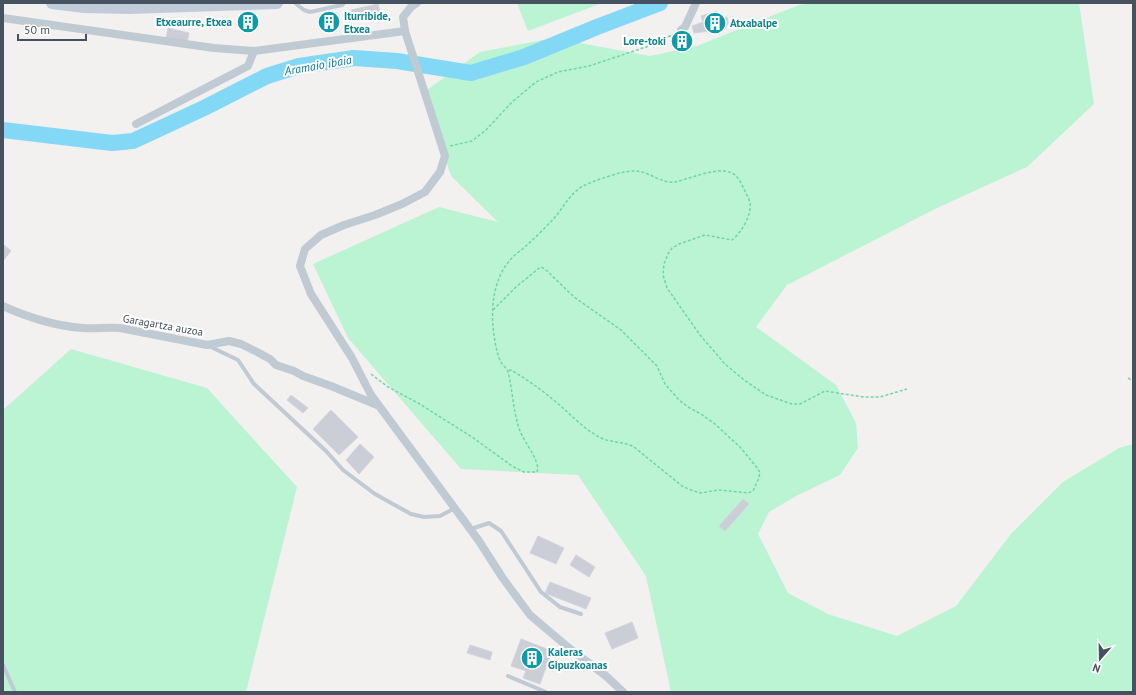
<svg xmlns="http://www.w3.org/2000/svg" width="1136" height="695" font-family="'PT Sans',sans-serif">
  <rect width="100%" height="100%" fill="#f3f0f0"/>
  <!-- green -->
  <g fill="#baf4d3">
    <path d="M 517,3 L 602,3 L 528,31 Z"/>
    <path d="M 814,3 L 1079,3 L 1094,104 L 1027,167 L 935,209 L 787,285 L 756,327 L 836,385 L 856,423 L 858,448 L 840,475 L 796,496 L 769,512 L 758,534 L 788,593 L 828,614 L 897,636 L 956,606 L 1011,534 L 1063,482 L 1119,448 L 1133,444 L 1133,692 L 671,692 L 646,576 L 578,475 L 461,469 L 348,338 L 313,264 L 439,207 L 498,222 L 451,176 L 424,92 L 480,52 L 553,38 L 650,56 L 697,46 L 799,5 Z"/>
    <path d="M 71,349 L 207,388 L 297,487 L 246,692 L 3,692 L 3,410 Z"/>
  </g>
  <g fill="none" stroke-linecap="round" stroke-linejoin="round">
    <!-- river -->
    <path stroke="#83d8f6" stroke-width="16" d="M 3,130 L 112,143 L 133,141 L 204,108 L 267,76 L 299,66 L 354,58 L 397,61 L 471,73 L 524,57 L 597,27 L 660,3"/>
  </g>
  <!-- building -->
  <g fill="#cbced6" stroke="#d3d5dc">
    <path d="M 378,4 L 381,14 L 353,22 L 351,10 Z"/>
    <path d="M 717,11 L 719,19 L 727,17 L 728,23 L 725,29 L 694,33 L 692,26 L 703,22 L 701,16 Z"/>
    <path d="M 337,14 L 338,27 L 320,29 L 319,16 Z"/>
    <rect x="241" y="15" width="14" height="13"/>
    <path d="M 168,28 L 189,33 L 187,43 L 166,38 Z"/>
    <path d="M 686,32 L 691,44 L 677,49 L 673,38 Z"/>
    <path d="M 3,244 L 11,251 L 3,261 Z"/>
    <path d="M 291,395 L 308,408 L 303,413 L 287,400 Z"/>
    <path d="M 331,410 L 358,437 L 339,455 L 313,429 Z"/>
    <path d="M 360,444 L 374,457 L 359,474 L 346,460 Z"/>
    <path d="M 743,499 L 749,504 L 725,531 L 719,526 Z"/>
    <path d="M 538,536 L 564,548 L 556,564 L 530,553 Z"/>
    <path d="M 576,555 L 595,567 L 589,577 L 570,565 Z"/>
    <path d="M 550,582 L 591,598 L 586,609 L 545,593 Z"/>
    <path d="M 632,622 L 638,638 L 612,649 L 605,633 Z"/>
    <path d="M 521,639 L 552,651 L 540,684 L 523,678 L 526,671 L 511,666 Z"/>
    <path d="M 470,645 L 492,652 L 490,660 L 467,653 Z"/>
  </g>
  <g fill="none" stroke-linecap="round" stroke-linejoin="round">
    <!-- path -->
    <g stroke="#6ed6a8" stroke-width="1.5" stroke-dasharray="3 2" stroke-linecap="butt">
      <path d="M 450,146 L 472,141 L 486,130 L 512,102 L 536,82 L 558,72 L 589,66 L 646,47 L 674,34"/>
      <path d="M 493,310 L 516,287 L 538,269 L 541,267 L 545,269 L 574,297 L 621,330 L 657,366 L 665,384 L 679,400 L 688,407 L 701,414 L 715,424 L 741,448 L 758,469 L 760,473 L 758,480 L 753,491 L 748,493 L 719,490 L 700,493 L 691,490 L 682,486 L 634,447 C 623,441 610,443 599,437 C 586,430 574,418 563,408 C 547,394 530,381 511,370 L 508,371"/>
      <path d="M 371,374 L 388,387 L 418,403 L 472,437 L 512,466 L 524,472 L 537,472 C 541,462 524,442 520,431 C 513,412 513,392 508,372 C 507,368 503,366 501,362 C 499,359 498,355 497,351 C 490,322 489,283 511,259 C 515,254 522,250 527,245 C 537,236 548,225 557,215 C 565,204 571,193 583,186 C 593,181 624,170 635,171 C 649,171 661,184 675,182 C 689,179 718,166 732,173 C 738,176 741,183 744,189 C 746,194 749,198 750,203 C 752,215 741,233 732,240 L 705,235 L 679,244 L 672,248 L 668,254 L 664,264 L 663,275 L 667,288 L 700,335 L 725,364 L 744,380 L 766,395 L 792,404 L 800,404 L 825,391 L 864,397 L 880,397 L 907,389"/>
      <path d="M 1128,378 L 1133,381"/>
    </g>
    <!-- lane -->
    <g stroke="#bfcad3" stroke-width="4">
      <path d="M 295,3 L 304,10 L 310,12 L 342,5 L 344,3"/>
      <path d="M 209,346 L 238,360 L 254,384 L 326,451 L 343,470 L 375,494 L 411,514 L 424,517 L 440,516 L 455,508"/>
      <path d="M 471,529 L 489,523 L 501,531 L 541,592 L 560,607 L 581,614"/>
      <path d="M 3,665 L 15,692"/>
      <path d="M 508,676 L 546,692"/>
    </g>
    <!-- street -->
    <g stroke="#bfcad3" stroke-width="8">
      <path d="M 417,3 L 411,7 L 403,17 L 405,31 L 445,156 L 440,172 L 425,192 L 402,204 L 375,215 L 344,225 L 321,235 L 305,249 L 300,266 L 311,294 L 352,358 L 371,395 L 479,541 L 502,577 L 530,615 L 569,648 L 606,676 L 623,692"/>
      <path d="M 3,18 L 214,48 L 254,51 L 405,31"/>
      <path d="M 681,30 L 685,27 L 696,3"/>
      <path d="M 136,124 L 248,66 L 254,51"/>
      <path d="M 3,306 C 27,317 56,326 83,328 C 95,329 107,327 120,328 L 207,345 L 229,341 L 241,344 L 257,352 L 270,359 L 276,365 L 294,371 L 303,376 L 331,386 L 377,405"/>
    </g>
    <!-- secondary -->
    <path stroke="#c1ccdb" stroke-width="12" d="M 52,3 L 84,7 L 129,8 L 277,3"/>
  </g>
  <!-- icons -->
  <defs>
    <g id="building-disc" transform="scale(1.15)"><circle r="9.5" fill="#0f9aa8" stroke="#fff"/><path d="M-4-6H4V6H1V3H-1V6H-4ZM-2.5-4.3h1.7v1.8h-1.7ZM.8-4.3h1.7v1.8H.8ZM-2.5-1h1.7V.8h-1.7ZM.8-1h1.7V.8H.8Z" fill="#fff"/></g>
  </defs>
  <g fill-rule="evenodd">
    <use href="#building-disc" x="248" y="22"/>
    <use href="#building-disc" x="329" y="22"/>
    <use href="#building-disc" x="715" y="23"/>
    <use href="#building-disc" x="682" y="41"/>
    <use href="#building-disc" x="532" y="658"/>
  </g>
  <g text-anchor="middle" dominant-baseline="central" stroke-width="4" stroke-linejoin="round" paint-order="stroke">
    <!-- culture labels -->
    <g font-size="11" font-weight="bold" fill="#0d838f" stroke="#fff" text-anchor="start">
      <text x="344" y="16">Iturribide,<tspan x="344" dy="13">Etxea</tspan></text>
      <text x="232" y="22" text-anchor="end">Etxeaurre, Etxea</text>
      <text x="730" y="23">Atxabalpe</text>
      <text x="666" y="41" text-anchor="end">Lore-toki</text>
      <text x="548" y="652">Kaleras<tspan x="548" dy="13">Gipuzkoanas</tspan></text>
    </g>
    <!-- street labels -->
    <g font-size="11" fill="#465260" stroke="#fff">
      <text transform="translate(163 325) rotate(10)">Garagartza auzoa</text>
    </g>
    <!-- water labels -->
    <g font-size="12" font-style="italic" fill="#027da7" stroke="#fff">
      <text transform="translate(318 65) rotate(-10)">Aramaio ibaia</text>
    </g>
  </g>
  <!-- border -->
  <rect width="1136" height="695" fill="none" stroke="#465260" stroke-width="8"/>
  <!-- north arrow -->
  <g transform="translate(1100 659) rotate(200)" stroke="#ffffff" stroke-width="3" paint-order="stroke">
  <path d="M0-3L7 15L0 10L-7 15Z" fill="#465260"/>
  <text y="-6" font-size="11" font-weight="bold" text-anchor="middle" fill="#465260">N</text>
  </g>
  <!-- scale -->
  <path d="M18 34v6h68v-6" fill="none" stroke="#465260" stroke-width="2"/>
  <text x="24" y="34" font-size="12" fill="#465260" stroke="#ffffff" stroke-width="3" paint-order="stroke">50 m</text>
</svg>
